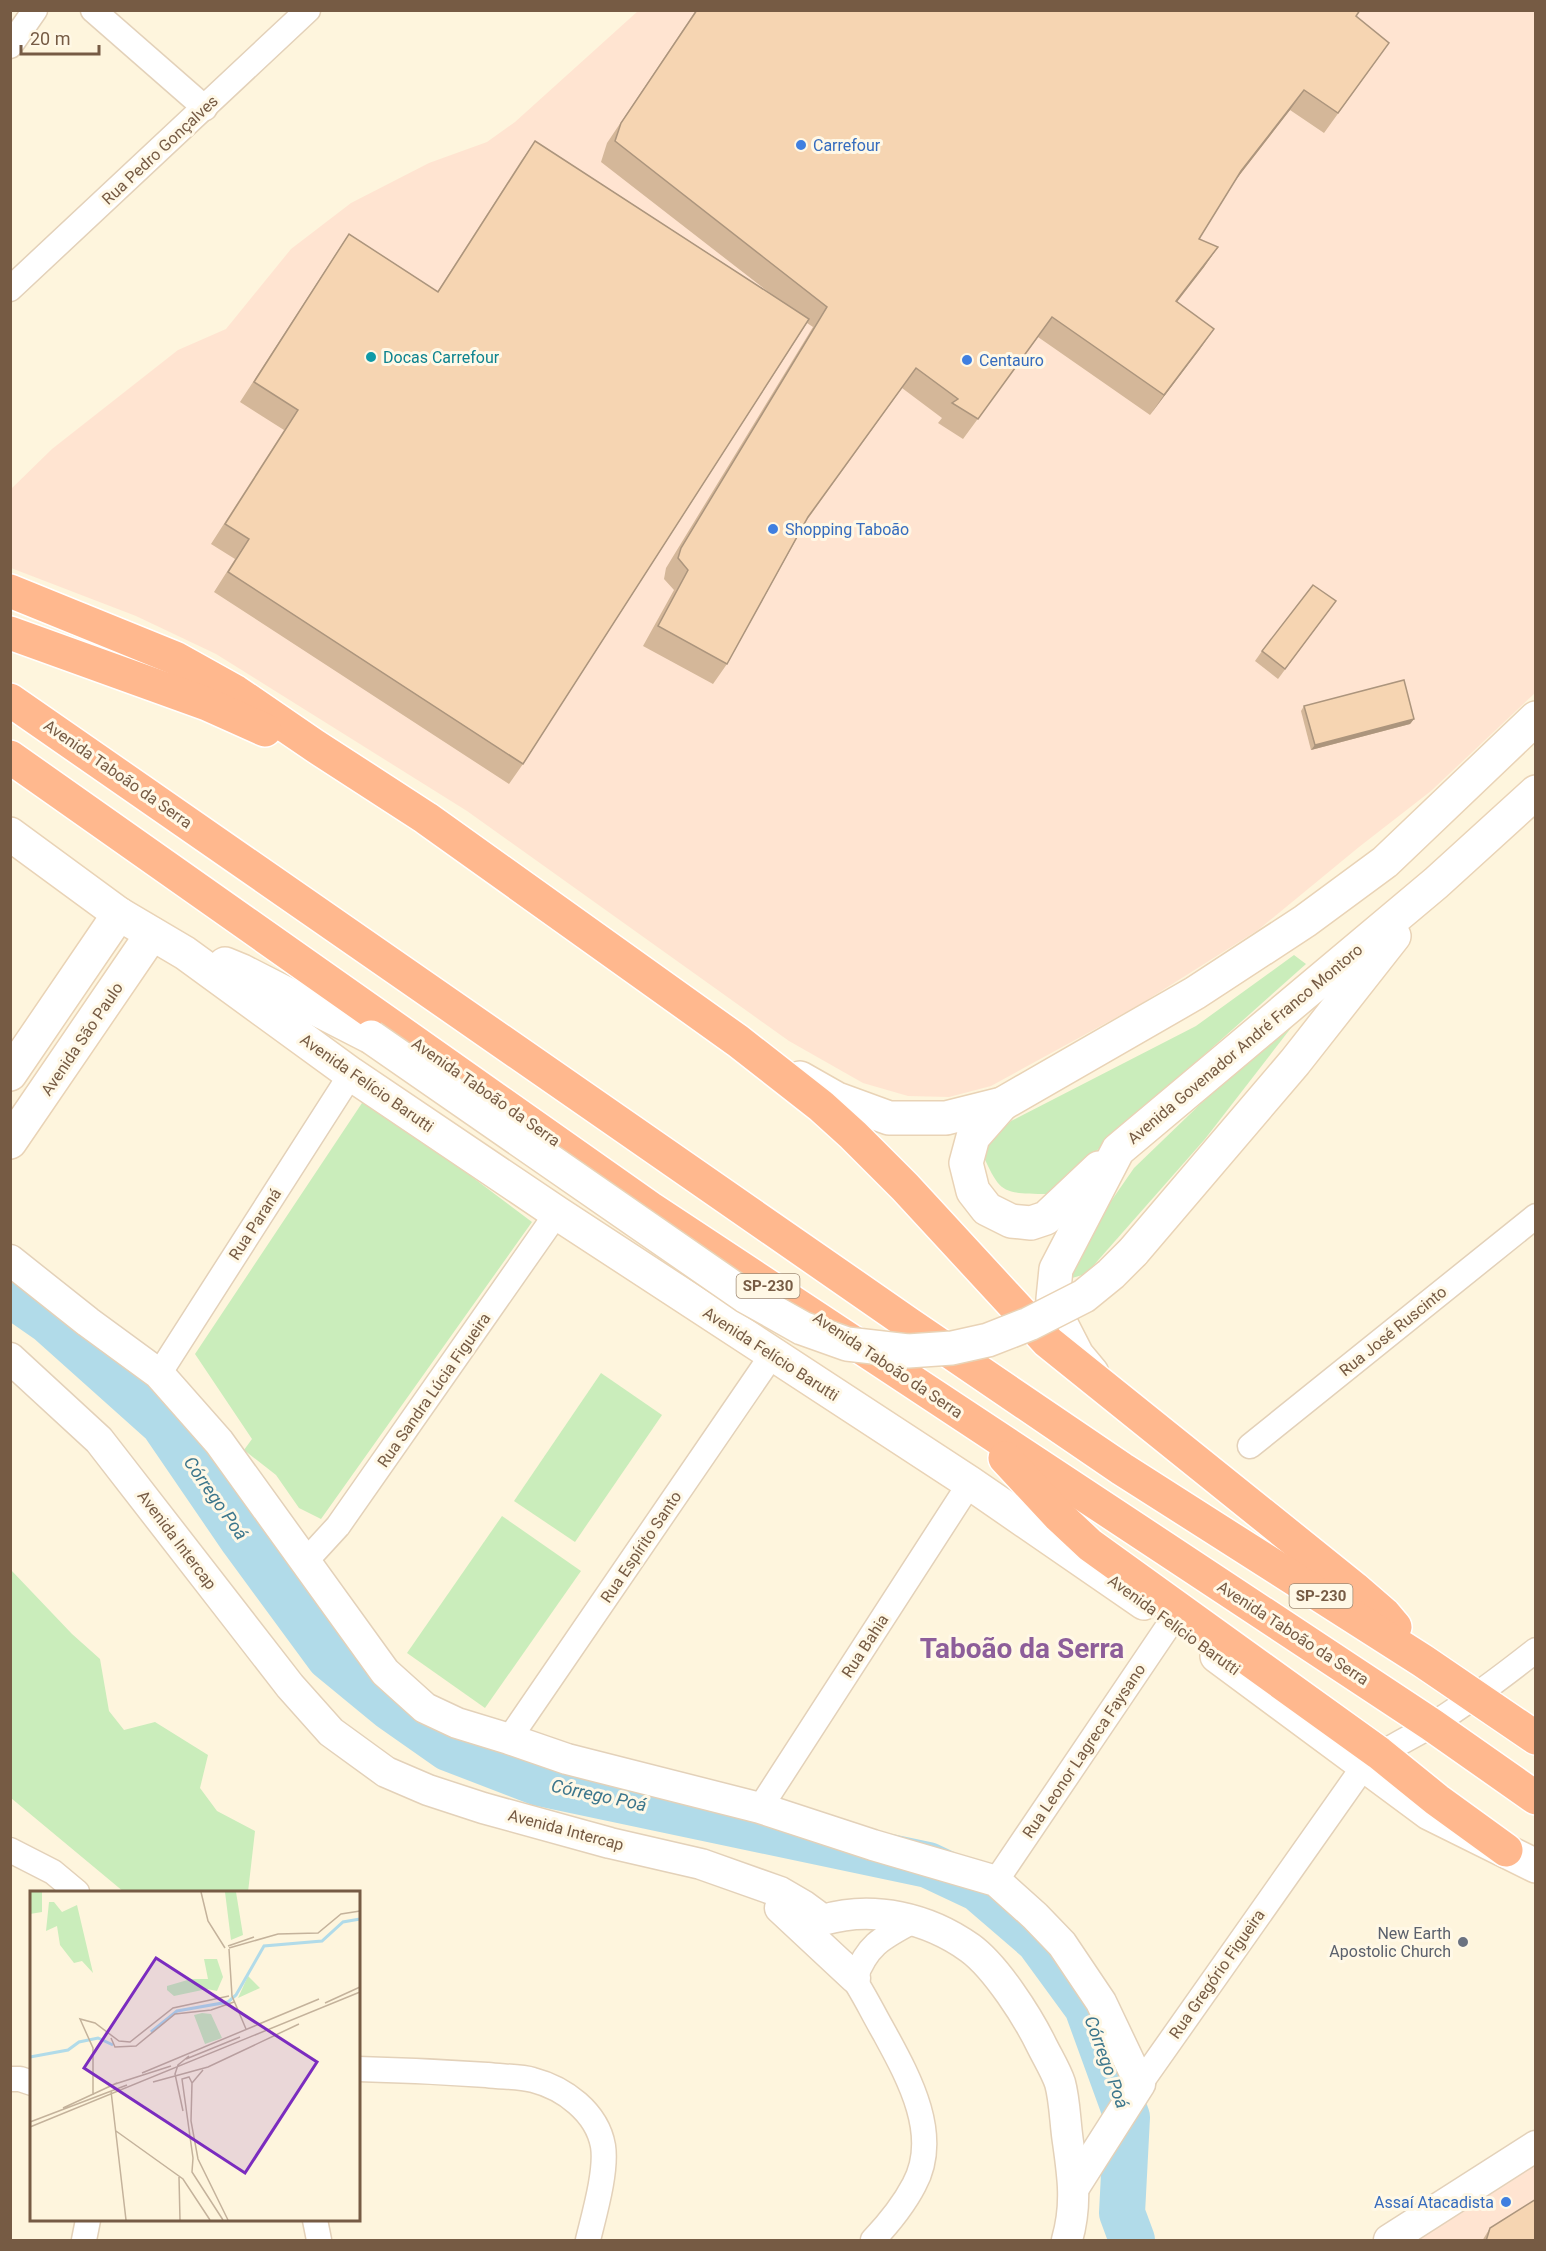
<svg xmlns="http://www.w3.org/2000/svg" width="1546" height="2251" font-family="Roboto,sans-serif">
  <rect width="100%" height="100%" fill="#fef5dd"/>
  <!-- commercial -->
  <g fill="#ffe4d1">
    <path d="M 638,11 L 1535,11 L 1535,693 L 1431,791 L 1359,847 L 1258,930 L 1139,1005 L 991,1086 L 949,1097 L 908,1096 L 863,1083 L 789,1041 L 467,811 L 216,654 L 136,616 L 11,568 L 10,490 L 52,449 L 178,350 L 226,329 L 291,249 L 351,203 L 429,163 L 487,142 L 515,122 Z"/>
    <path d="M 1535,2164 L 1535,2240 L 1416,2240 Z"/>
  </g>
  <!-- green -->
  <g fill="#caedbb">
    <path d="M 1294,955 L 1306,964 L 1048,1194 C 999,1193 1001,1194 980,1149 L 1011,1121 L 1196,1026 Z"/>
    <path d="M 1325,984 L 1205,1139 L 1086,1274 L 1072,1278 L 1076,1260 L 1098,1220 L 1134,1168 Z"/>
    <path d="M 366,1097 L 532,1222 L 321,1519 L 299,1508 L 276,1475 L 244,1450 L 252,1439 L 195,1354 Z"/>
    <path d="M 601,1373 L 662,1415 L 575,1542 L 514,1501 Z"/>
    <path d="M 502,1516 L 581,1571 L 485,1708 L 407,1653 Z"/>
    <path d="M 11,1570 L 72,1634 L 100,1659 L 109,1711 L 124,1730 L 155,1722 L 208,1755 L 200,1788 L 217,1811 L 255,1831 L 248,1892 L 124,1892 L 11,1798 Z"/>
  </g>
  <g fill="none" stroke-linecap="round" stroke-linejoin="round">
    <!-- river -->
    <path stroke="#b1dbe9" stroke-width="46" d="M 10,1294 L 49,1321 L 163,1423 L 243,1540 L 329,1657 L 391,1708 L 448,1748 L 539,1783 L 928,1865 L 979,1889 L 1038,1940 L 1087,2007 L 1127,2117 L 1122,2213 L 1132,2240"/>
    <!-- minor casing -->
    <g stroke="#e3d1b9" stroke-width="27">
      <g id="minor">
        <path d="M 93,10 L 205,108"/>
        <path d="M 10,46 L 35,10"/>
        <path d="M 10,289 L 308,10"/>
        <path d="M 159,1374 L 351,1074"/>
        <path d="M 1250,1446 L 1536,1216"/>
        <path d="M 304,1563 L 338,1526 L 557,1213"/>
        <path d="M 509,1739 L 772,1355"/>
        <path d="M 760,1808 L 970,1483"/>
        <path d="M 10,1850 L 53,1872 L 77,1892"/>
        <path d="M 996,1881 L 1171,1622"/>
        <path d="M 843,1963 C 860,1985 871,2010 885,2034 C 909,2078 941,2136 914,2185 C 903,2206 889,2223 873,2240"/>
        <path d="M 855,1978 C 868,1943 884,1937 915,1920"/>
        <path d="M 358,2069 C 401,2070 444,2072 487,2075 C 502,2077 519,2076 533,2080 C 564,2088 597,2112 603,2146 C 607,2171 594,2215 588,2240"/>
        <path d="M 10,2079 L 20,2079 L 32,2083"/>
        <path d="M 1140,2084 L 1364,1766 C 1386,1748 1411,1738 1435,1723 C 1470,1701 1503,1676 1536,1650"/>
        <path d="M 315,2220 L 319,2240"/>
        <path d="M 84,2240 L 88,2220"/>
      </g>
    </g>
    <!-- tertiary casing -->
    <g stroke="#e3d1b9" stroke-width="33">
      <g id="tertiary">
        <path d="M 10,1260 L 88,1322 L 159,1374 L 219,1442 L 385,1672 L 425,1708 L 457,1723 L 509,1739 L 567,1759 L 760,1808 L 873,1845 L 996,1881 L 1035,1916 L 1062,1944 L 1101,2002 L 1140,2084 L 1075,2186"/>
        <path d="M 10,1358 L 99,1440 L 290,1686 L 331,1732 L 386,1772 L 428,1790 L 483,1808 L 610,1843 L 701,1864 L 780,1892 L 804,1906 L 823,1920 C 873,1905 928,1918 970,1948 C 996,1967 1028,2017 1042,2046 C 1048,2058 1056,2071 1060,2083 C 1065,2101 1065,2123 1068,2142 C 1073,2177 1077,2205 1067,2240"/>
        <path d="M 780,1908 L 855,1978"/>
        <path d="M 1389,2240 L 1536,2146"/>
      </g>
    </g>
    <!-- secondary casing -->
    <g stroke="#e9d3b6" stroke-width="36">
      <g id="secondary">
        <path d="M 10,834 L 119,914 L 185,953 L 351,1074 L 557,1213 L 970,1483 L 1144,1603"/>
        <path d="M 225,964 L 242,971 L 371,1037"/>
        <path d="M 10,1074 L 119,914"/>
        <path d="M 800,1078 L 837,1099 L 889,1118 L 946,1118 L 1002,1104 L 1195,993 L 1305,921 L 1385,862 L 1536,718"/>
        <path d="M 1002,1104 L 973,1137 L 966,1163 L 973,1191 L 987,1209 L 1011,1221 L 1031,1223 L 1046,1218 L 1099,1168"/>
        <path d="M 10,1142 L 152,934"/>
        <path d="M 1133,1252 L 1295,1062 L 1394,936"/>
        <path d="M 1092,1373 L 1077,1355 L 1057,1316 L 1053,1299 L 1056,1269 L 1118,1150 L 1436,883 L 1536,792"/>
        <path d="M 1217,1656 L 1429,1813 L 1536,1866"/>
      </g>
    </g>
    <!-- motorway casing -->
    <g stroke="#fff" stroke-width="36">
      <g id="motorway">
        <path d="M 10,591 L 175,658 L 236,692 L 315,746 L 426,818 L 738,1041 L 821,1106 L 853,1135 L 905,1187 L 1048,1342 L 1354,1588 L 1384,1614 L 1395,1627"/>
        <path d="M 10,633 L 207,704 L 265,730"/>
        <path d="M 10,700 L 909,1324 L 1122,1469 L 1423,1661 L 1536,1738"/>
        <path d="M 10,757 L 650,1208 L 1432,1725 L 1536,1798"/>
        <path d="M 1005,1458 L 1059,1516 L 1090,1545 L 1379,1753 L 1437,1800 L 1506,1850"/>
      </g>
    </g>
    <!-- minor -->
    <use href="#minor" stroke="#fff" stroke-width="24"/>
    <!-- tertiary -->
    <use href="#tertiary" stroke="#fff" stroke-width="30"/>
    <!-- secondary -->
    <use href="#secondary" stroke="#fff" stroke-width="33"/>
    <!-- motorway -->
    <use href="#motorway" stroke="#ffb88e" stroke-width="33"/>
    <!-- secondary-bridge casing -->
    <g stroke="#e9d3b6" stroke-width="36" stroke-linecap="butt">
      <path id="secondary-bridge" d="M 371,1037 L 745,1296 L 802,1328 L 847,1344 L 908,1351 L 952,1348 L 988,1340 L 1029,1324 L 1084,1296 L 1111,1274 L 1133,1252"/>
    </g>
    <!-- secondary-bridge -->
    <use href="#secondary-bridge" stroke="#fff" stroke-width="33"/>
  </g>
  <!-- wall -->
  <g fill="#d4b799">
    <path d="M 696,10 L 1361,10 L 1356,17 L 1389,43 L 1324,133 L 1290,110 L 1235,181 L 1199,239 L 1218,247 L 1204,267 L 1177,302 L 1214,329 L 1150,415 L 1038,337 L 963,439 L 938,423 L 942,418 L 902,388 L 807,520 L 727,664 L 713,684 L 643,646 L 674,590 L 664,579 L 666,568 L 813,327 L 807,323 L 523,764 L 509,784 L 214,592 L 235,559 L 211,544 L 284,430 L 240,402 L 335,255 L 349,234 L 437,292 L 521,161 L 535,141 L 771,294 L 601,162 L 607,143 Z"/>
    <path d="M 1336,601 L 1278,679 L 1255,661 L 1262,651 Z"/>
    <path d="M 1304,706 L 1414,719 L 1410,724 L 1311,750 L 1301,711 Z"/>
    <path d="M 1490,2228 L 1536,2241 L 1482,2241 Z"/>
  </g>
  <!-- shaded-wall -->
  <g fill="#ac957d">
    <path d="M 1304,90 L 1290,110 L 1227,191 L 1241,171 Z"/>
    <path d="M 1218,247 L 1204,267 L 1162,321 L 1176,301 Z"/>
    <path d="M 1214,329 L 1200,349 L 1150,415 L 1164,395 Z"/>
    <path d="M 1414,719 L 1410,724 L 1311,750 L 1315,745 Z"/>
  </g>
  <!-- building -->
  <g fill="#f6d5b2" stroke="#ac957d" stroke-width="1.5">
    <path d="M 697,10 L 1360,10 L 1356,16 L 1389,43 L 1338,113 L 1304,90 L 1241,171 L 1199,239 L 1218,247 L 1176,301 L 1214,329 L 1164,395 L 1052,317 L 978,419 L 952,403 L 958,399 L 916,368 L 808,517 L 727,664 L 658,626 L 688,570 L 678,558 L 681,548 L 827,307 L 615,141 L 621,123 Z"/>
    <path d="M 535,141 L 809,319 L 523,764 L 228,572 L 249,539 L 225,524 L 298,410 L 254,382 L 349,234 L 438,292 Z"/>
    <path d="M 1313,585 L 1336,601 L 1285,669 L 1262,651 Z"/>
    <path d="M 1404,680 L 1414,719 L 1315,745 L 1304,706 Z"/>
    <path d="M 1536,2199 L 1536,2241 L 1486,2241 L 1490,2228 Z"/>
  </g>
  <!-- markers -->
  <g fill="#3f7fe0" stroke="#fff8e6" stroke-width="2">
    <circle cx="801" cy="145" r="6"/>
    <circle cx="967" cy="360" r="6"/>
    <circle cx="773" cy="529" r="6"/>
    <circle cx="1506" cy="2202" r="6"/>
  </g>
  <circle fill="#0f9aa8" stroke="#fff8e6" stroke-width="2" cx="371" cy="357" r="6"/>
  <circle fill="#6b7280" stroke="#fff8e6" stroke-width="2" cx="1463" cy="1942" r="6"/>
  <g text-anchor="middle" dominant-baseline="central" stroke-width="6" stroke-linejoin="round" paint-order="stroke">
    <!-- shield labels -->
    <g fill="#fff8e6" stroke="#9f8a75" stroke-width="1.5">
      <rect x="736.5" y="1274" width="63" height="24" rx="4.5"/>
      <rect x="1289.5" y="1584" width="63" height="24" rx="4.5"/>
    </g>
    <g font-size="15" font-weight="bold" fill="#765b44">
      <text x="768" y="1286">SP-230</text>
      <text x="1321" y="1596">SP-230</text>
    </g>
    <!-- shop labels -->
    <g font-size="16" fill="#366cbe" stroke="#fff8e6" text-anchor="start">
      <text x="813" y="145">Carrefour</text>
      <text x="979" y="360">Centauro</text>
      <text x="785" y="529">Shopping Taboão</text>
      <text x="1494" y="2202" text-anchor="end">Assaí Atacadista</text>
    </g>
    <!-- street labels -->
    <g font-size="16" fill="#765b44" stroke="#fff8e6">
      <text transform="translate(160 150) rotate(-43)">Rua Pedro Gonçalves</text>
      <text transform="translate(118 774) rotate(35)">Avenida Taboão da Serra</text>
      <text transform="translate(82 1039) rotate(-56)">Avenida São Paulo</text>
      <text transform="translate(1245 1044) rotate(-40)">Avenida Govenador André Franco Montoro</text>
      <text transform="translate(367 1083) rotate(35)">Avenida Felício Barutti</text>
      <text transform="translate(486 1092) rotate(35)">Avenida Taboão da Serra</text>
      <text transform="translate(255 1224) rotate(-57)">Rua Paraná</text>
      <text transform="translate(1393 1331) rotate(-39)">Rua José Ruscinto</text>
      <text transform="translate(771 1354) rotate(33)">Avenida Felício Barutti</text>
      <text transform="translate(888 1365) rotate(34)">Avenida Taboão da Serra</text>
      <text transform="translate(434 1390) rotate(-55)">Rua Sandra Lúcia Figueira</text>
      <text transform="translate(177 1540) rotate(53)">Avenida Intercap</text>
      <text transform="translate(641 1547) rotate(-56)">Rua Espírito Santo</text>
      <text transform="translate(1174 1625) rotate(36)">Avenida Felício Barutti</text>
      <text transform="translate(1293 1633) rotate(33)">Avenida Taboão da Serra</text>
      <text transform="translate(865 1646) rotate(-57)">Rua Bahia</text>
      <text transform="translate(1084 1751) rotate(-56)">Rua Leonor Lagreca Faysano</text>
      <text transform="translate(566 1830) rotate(15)">Avenida Intercap</text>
      <text transform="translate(1217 1974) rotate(-55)">Rua Gregório Figueira</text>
    </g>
    <!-- culture labels -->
    <g font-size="16" fill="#0d838f" stroke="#fff8e6" text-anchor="start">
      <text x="383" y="357">Docas Carrefour</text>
    </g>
    <!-- worship labels -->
    <g font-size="16" fill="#5b616d" stroke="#fff8e6" text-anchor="end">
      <text x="1451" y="1933">New Earth<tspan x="1451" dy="18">Apostolic Church</tspan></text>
    </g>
    <!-- water labels -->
    <g font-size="18" font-style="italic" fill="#3c768c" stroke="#fff8e6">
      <text transform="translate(216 1498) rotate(55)">Córrego Poá</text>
      <text transform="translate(599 1795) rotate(12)">Córrego Poá</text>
      <text transform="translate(1107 2062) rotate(70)">Córrego Poá</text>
    </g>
    <!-- town labels -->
    <g font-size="28" font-weight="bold" fill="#8d5e9a" stroke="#fff8e6">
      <text x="1022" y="1648">Taboão da Serra</text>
    </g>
  </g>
  <!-- overview -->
  <g transform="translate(30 1891)">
    <rect width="330" height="330" fill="#fef5dd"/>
    <path d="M 0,1 L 12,1 L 12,21 L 0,23 ZM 195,1 L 206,1 L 213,44 L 201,49 ZM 19,11 L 24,11 L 32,21 L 47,14 L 63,82 L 52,70 L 44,72 L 30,54 L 27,35 L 16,40 ZM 174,68 L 187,68 L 193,86 L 187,100 L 177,98 L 144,105 L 137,99 L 137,95 L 161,88 L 178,88 ZM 218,85 L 230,97 L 208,107 ZM 172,122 L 181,123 L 192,147 L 175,153 L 164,124 Z" fill="#caedbb"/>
    <path fill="none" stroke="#b1dbe9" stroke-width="3" d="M 121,141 L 147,120 L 198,111 L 206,104 L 234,55 L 292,50 L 313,31 L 330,28M 0,166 L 38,159 L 49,151 L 68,147 L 83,154"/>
    <path fill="none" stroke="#c4b29b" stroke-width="1.5" d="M 171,1 L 178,30 L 195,57M 198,55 L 224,46M 199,57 L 248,43 L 288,42 L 311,23 L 330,20M 199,58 L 202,105 L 216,138M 295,112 L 330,96M 81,147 L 85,156 L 106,155 L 145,123 L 181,119 L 204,111M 156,168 L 210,146M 173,179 L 162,192 L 161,230 L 168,268 L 198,329M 112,182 L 289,108M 123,191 L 178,176 L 269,133M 162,192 L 159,186 L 152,188 L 163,267 L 162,281 L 193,329M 85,193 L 141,175M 81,200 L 96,329M 63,204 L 63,157 L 50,128 L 65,132 L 89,150 L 100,151 L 143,117 L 199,105M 33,217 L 87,192M 153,220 L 145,183 L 148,174 L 159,165M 0,231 L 97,194M 0,236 L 330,101M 86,240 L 153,288 L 180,329M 149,286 L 150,329"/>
    <path fill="#7b2cbf" fill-opacity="0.15" stroke="#7b2cbf" stroke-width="3" d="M 126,67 L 287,171 L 215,282 L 54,177 Z"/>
    <rect width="330" height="330" fill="none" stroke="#765b44" stroke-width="3"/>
  </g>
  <!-- border -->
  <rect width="1546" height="2251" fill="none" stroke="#765b44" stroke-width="24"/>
  <!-- scale -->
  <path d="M21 45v9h78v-9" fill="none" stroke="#765b44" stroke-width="3"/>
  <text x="30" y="45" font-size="18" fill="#765b44" stroke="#fff8e6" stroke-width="4.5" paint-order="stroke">20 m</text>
</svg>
